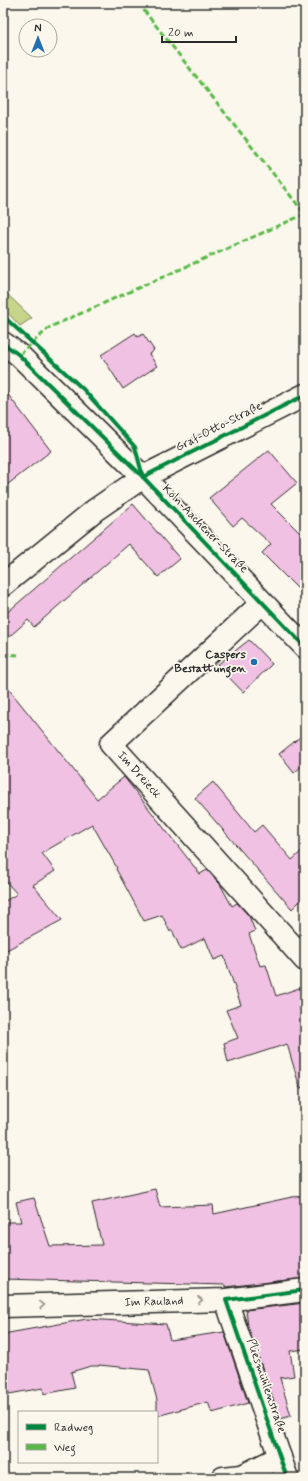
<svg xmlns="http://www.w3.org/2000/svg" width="308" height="1481" font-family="Mynerve,sans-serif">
  <rect width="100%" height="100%" fill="#fbf7ec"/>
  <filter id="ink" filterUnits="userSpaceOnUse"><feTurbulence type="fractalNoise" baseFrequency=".025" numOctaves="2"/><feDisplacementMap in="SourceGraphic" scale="8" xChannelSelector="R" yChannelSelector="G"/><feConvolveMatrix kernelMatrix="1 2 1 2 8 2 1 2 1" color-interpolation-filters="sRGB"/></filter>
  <g filter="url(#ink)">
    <!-- green -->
    <path fill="#c6d589" stroke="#78805a" d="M 3,290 L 32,318 L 20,326 L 3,308 Z"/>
    <!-- building -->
    <g fill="#f1c1e3" stroke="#2b2b2b">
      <path d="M 135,333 L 138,337 L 143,334 L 154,350 L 149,354 L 157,366 L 123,389 L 101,355 Z"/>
      <path d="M 3,388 L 51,451 L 3,488 Z"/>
      <path d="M 269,450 L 297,483 L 271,504 L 305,538 L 305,596 L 262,553 L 271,544 L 242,518 L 233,526 L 209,498 Z"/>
      <path d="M 133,504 L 180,559 L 158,577 L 129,544 L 34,627 L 28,620 L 3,642 L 3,616 Z"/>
      <path d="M 249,640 L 272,664 L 243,692 L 217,665 Z"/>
      <path d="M 3,682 L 97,799 L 124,777 L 200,874 L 207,870 L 220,884 L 232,906 L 237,903 L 249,916 L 255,931 L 249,934 L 260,966 L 266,965 L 276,996 L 305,986 L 305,1087 L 300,1088 L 287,1044 L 228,1063 L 224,1043 L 238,1038 L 226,1010 L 241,1005 L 224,956 L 214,960 L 205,938 L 181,950 L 172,930 L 170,932 L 162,915 L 144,921 L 116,869 L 117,868 L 92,824 L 42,853 L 55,871 L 33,885 L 62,920 L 3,952 L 3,902 L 17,894 L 3,878 Z"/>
      <path d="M 305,733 L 305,763 L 294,773 L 279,754 Z"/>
      <path d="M 213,782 L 254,832 L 262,825 L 292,860 L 305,848 L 305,896 L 292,909 L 195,798 Z"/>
      <path d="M 155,1189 L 160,1207 L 213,1205 L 214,1214 L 292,1197 L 305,1196 L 305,1278 L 225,1287 L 225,1285 L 3,1279 L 3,1222 L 21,1222 L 16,1202 L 34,1198 L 50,1246 L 102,1245 L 92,1203 Z"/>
      <path d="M 305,1303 L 305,1349 L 290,1351 L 294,1376 L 280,1378 L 291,1416 L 280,1419 L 248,1327 L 246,1310 Z"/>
      <path d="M 87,1319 L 166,1324 L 170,1340 L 224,1332 L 248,1403 L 212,1413 L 208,1402 L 157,1416 L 157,1400 L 149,1370 L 99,1365 L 99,1366 L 91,1366 L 71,1372 L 75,1388 L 44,1394 L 43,1388 L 9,1394 L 3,1372 L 3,1334 Z"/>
    </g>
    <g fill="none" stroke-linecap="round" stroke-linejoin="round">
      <!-- minor casing -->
      <g stroke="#2b2b2b" stroke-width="25">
        <g id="minor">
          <path d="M 143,477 L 305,395"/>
          <path d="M 262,603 L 111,744 L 305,960"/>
          <path d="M 226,1300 L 287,1478"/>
          <path d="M 3,1306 L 226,1300 L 305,1290"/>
          <path d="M 223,1478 L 242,1476 L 280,1457"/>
        </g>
      </g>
      <!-- tertiary casing -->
      <g stroke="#2b2b2b" stroke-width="25">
        <path id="tertiary" d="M 3,585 L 95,510 L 143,477"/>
      </g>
      <!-- secondary casing -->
      <g stroke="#2b2b2b" stroke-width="25">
        <path id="secondary" d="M 3,343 L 19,355 L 143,477 L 305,647"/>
      </g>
      <!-- minor -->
      <use href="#minor" stroke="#fbf7ec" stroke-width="22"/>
      <!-- tertiary -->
      <use href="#tertiary" stroke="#fbf7ec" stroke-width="22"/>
      <!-- secondary -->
      <use href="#secondary" stroke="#fbf7ec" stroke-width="22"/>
      <!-- quiet -->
      <g stroke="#58b947" stroke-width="3" stroke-dasharray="6 3" stroke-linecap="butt">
        <path d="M 138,3 L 305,214"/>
        <path d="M 19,355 L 50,327 L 305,214"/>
        <path d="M 3,654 L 20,655"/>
      </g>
      <!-- cycleway casing -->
      <g stroke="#fbf7ec" stroke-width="6">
        <g id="cycleway">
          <path d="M 3,316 L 83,389 L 135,447 L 143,477"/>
          <path d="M 3,343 L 19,355 L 143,477 L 305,647"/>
          <path d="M 143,477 L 305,395"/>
          <path d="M 287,1478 L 226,1300 L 305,1290"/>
        </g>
      </g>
      <!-- cycleway -->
      <use href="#cycleway" stroke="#00873e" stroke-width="4"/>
    </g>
    <!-- one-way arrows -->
    <defs><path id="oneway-chevron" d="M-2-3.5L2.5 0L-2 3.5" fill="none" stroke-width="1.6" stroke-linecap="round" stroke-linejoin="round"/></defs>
    <g stroke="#93918c">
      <use href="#oneway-chevron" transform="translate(200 1300) rotate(-2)"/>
      <use href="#oneway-chevron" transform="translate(42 1305) rotate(-2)"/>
    </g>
  </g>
  <!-- markers -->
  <circle fill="#1f6fb2" stroke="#fbf7ec" stroke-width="1.5" cx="254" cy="662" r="4"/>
  <g text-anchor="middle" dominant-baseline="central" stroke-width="3.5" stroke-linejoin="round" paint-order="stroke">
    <!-- street labels -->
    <g font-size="12" fill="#2b2b2b" stroke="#fbf7ec">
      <text transform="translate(219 427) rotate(-27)">Graf-Otto-Straße</text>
      <text transform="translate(205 529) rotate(46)">Köln-Aachener-Straße</text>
      <text transform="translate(139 775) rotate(48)">Im Dreieck</text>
      <text transform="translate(154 1302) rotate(-2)">Im Rauland</text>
      <text transform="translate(266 1386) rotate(71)">Pliesmühlenstraße</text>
    </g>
    <!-- poi labels -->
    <g font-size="12" font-weight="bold" fill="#2b2b2b" stroke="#fbf7ec" text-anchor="end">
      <text x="246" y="655">Caspers<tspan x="246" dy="14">Bestattungen</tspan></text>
    </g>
  </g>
  <!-- margin -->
  <rect width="308" height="1481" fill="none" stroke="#fbf7ec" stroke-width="16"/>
  <rect x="8" y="8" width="292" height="1465" fill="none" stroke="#2b2b2b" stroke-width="1.5" filter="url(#ink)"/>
  <!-- legend -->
  <rect x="18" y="1411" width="140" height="52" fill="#fbf7ec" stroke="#a8a59f"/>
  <rect x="26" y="1424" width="20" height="6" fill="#00873e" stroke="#a8a59f"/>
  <text x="54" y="1431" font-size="12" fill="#2b2b2b">Radweg</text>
  <rect x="26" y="1444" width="20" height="6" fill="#58b947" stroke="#a8a59f"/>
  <text x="54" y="1451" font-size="12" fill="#2b2b2b">Weg</text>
  <!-- north arrow -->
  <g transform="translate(38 38)"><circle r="19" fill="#fbf7ec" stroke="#a8a59f"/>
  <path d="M0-3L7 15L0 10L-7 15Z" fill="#1f6fb2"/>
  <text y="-6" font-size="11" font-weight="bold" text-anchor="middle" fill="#2b2b2b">N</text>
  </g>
  <!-- scale -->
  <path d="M162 36v6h74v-6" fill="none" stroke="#2b2b2b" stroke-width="2"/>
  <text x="168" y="36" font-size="12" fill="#2b2b2b" stroke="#fbf7ec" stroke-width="3" paint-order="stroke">20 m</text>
</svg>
